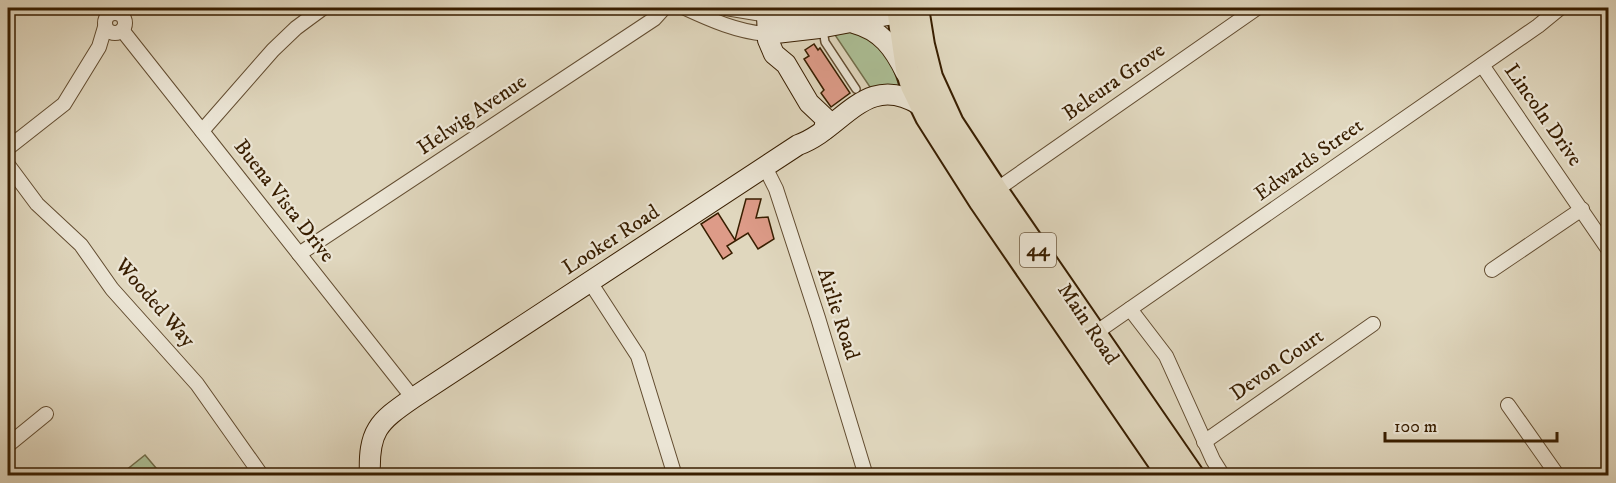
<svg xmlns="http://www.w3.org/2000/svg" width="1616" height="483" font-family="'IM FELL DW Pica',serif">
  <rect width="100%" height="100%" fill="#e0d7be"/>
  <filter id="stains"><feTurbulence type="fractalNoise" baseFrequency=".00333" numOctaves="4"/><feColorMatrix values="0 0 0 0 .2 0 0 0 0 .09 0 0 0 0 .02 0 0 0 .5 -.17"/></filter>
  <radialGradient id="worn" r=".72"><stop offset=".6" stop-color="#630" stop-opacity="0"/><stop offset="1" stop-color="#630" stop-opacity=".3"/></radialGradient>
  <!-- green -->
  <g fill="#acbf96" stroke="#726e4b" stroke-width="1.5">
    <path d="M 862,30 L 889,57 L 900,88 L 872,90 L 833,32 Z"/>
    <path d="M 145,455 L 162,475 L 120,475 Z"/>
  </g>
  <!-- building -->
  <g fill="#dd9b88" stroke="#381e00" stroke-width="1.5">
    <path d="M 814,44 L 818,50 L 820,48 L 850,93 L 831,107 L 821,93 L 824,90 L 804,59 L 809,56 L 805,50 Z"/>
    <path d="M 746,199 L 761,199 L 756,218 L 768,217 L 774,239 L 758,249 L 748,233 L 727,246 L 732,253 L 723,259 L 701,224 L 718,213 L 735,240 Z"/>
  </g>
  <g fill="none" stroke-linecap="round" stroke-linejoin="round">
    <!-- lane casing -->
    <g stroke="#624c30" stroke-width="10">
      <path id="lane" d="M 823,30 L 825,42 L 856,89"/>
    </g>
    <!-- street casing -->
    <g stroke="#624c30" stroke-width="16">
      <g id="street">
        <path d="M 685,8 C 711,20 738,32 767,34"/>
        <path d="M 726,8 L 767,15"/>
        <circle cx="115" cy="23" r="10"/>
        <path d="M 122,30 L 413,398"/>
        <path d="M 1482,65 L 1608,249"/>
        <path d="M 202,131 L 273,50 L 296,28 L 323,8"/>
        <path d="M 8,148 L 64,104 L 99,47 L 105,27"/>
        <path d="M 8,165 L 37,204 L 81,245 L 112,289 L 197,384 L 262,476"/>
        <path d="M 765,167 L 776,189 L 818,318 L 866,476"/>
        <path d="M 996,190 L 1257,8"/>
        <path d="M 299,254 L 654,19 L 664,8"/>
        <path d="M 1492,270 L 1582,209"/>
        <path d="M 590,282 L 638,356 L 675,476"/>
        <path d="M 1130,309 L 1166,356 L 1213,460 L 1223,476"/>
        <path d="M 1091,336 L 1538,26 L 1560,8"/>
        <path d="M 1508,405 L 1558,476"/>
        <path d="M 1204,442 L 1373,324"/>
        <path d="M 8,445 L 46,414"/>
      </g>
    </g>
    <!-- secondary casing -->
    <g stroke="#381e00" stroke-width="22">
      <g id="secondary">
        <path d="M 854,23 C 881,30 894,48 906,73"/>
        <path d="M 767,34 L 819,28 L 914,10"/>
        <path d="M 824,130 L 826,119 L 809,103 L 786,64 L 774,54 L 768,40 L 767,15 L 834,8"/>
        <path d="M 370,476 C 368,431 378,422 413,398 L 798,145 C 843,129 865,71 920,105"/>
      </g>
    </g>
    <!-- primary casing -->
    <g stroke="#381e00" stroke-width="26">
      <g id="primary">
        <path d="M 898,8 L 907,69 L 912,86 L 927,117 L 981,202 L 1169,476"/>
        <path d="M 917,8 L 923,45 L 931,77 L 952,123 L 996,190 L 1193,476"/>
      </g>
    </g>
    <!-- lane -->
    <use href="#lane" stroke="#ebe5d5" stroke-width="7"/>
    <!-- street -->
    <use href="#street" stroke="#ebe5d5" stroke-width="14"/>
    <!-- secondary -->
    <use href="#secondary" stroke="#ebe5d5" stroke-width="20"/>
    <!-- primary -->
    <use href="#primary" stroke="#e0d7be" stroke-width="22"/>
  </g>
  <g text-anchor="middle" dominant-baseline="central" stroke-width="4.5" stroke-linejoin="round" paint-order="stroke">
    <!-- shield labels -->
    <rect fill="#ebe5d5" stroke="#6e5a40" stroke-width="1.5" x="1020" y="233" width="36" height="34" rx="4.5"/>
    <g font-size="20" font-weight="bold" fill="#381e00">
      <text x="1038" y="250">44</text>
    </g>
    <!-- street labels -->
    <g font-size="21" fill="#381e00" stroke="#ebe5d5">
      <text transform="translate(1114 82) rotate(-35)">Beleura Grove</text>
      <text transform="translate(472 115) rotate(-34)">Helwig Avenue</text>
      <text transform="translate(1543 115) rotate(55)">Lincoln Drive</text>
      <text transform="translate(1309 160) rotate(-35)">Edwards Street</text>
      <text transform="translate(284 201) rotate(52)">Buena Vista Drive</text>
      <text transform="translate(611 240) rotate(-33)">Looker Road</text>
      <text transform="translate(155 303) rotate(49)">Wooded Way</text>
      <text transform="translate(838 314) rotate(72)">Airlie Road</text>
      <text transform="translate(1088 324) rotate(56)">Main Road</text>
      <text transform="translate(1277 365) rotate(-35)">Devon Court</text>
    </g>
  </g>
  <!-- margin -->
  <rect width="1616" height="483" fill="none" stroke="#e0d7be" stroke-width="30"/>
  <rect x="9" y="9" width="1598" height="465" fill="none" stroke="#381e00" stroke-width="3"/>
  <rect x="15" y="15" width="1586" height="453" fill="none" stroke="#381e00" stroke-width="1.5"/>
  <!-- scale -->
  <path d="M1385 432v9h172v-9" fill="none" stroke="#381e00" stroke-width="3"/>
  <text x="1394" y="432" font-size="18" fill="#381e00" stroke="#ebe5d5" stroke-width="4.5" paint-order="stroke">100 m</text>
  <rect width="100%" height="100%" filter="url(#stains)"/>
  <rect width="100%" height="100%" fill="url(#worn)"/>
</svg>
